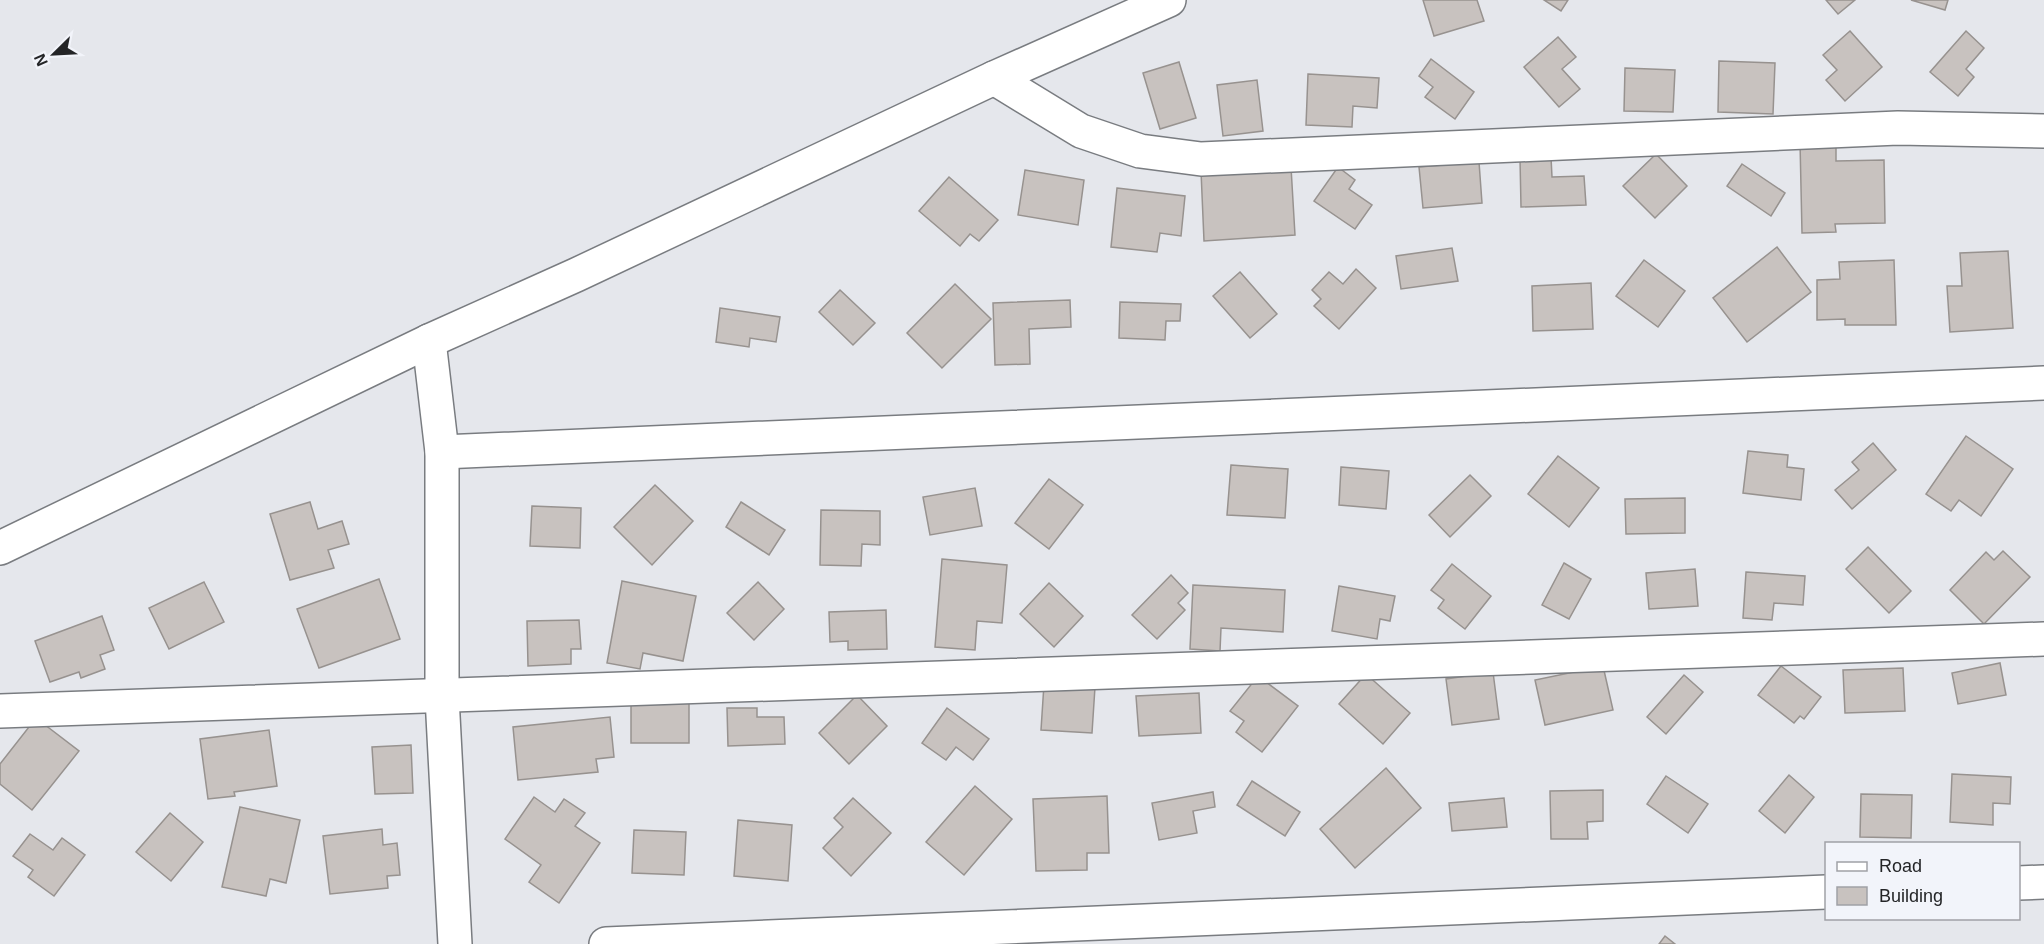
<svg xmlns="http://www.w3.org/2000/svg" width="2044" height="944" font-family="Helvetica,sans-serif">
  <rect width="100%" height="100%" fill="#e5e7ec"/>
  <!-- building -->
  <g fill="#c8c2bf" stroke="#97928f" stroke-width="1.5">
    <path d="M 1423,0 L 1477,0 L 1484,21 L 1434,36 Z"/>
    <path d="M 1544,0 L 1568,0 L 1561,11 Z"/>
    <path d="M 1826,0 L 1855,0 L 1838,14 Z"/>
    <path d="M 1911,0 L 1948,0 L 1945,10 Z"/>
    <path d="M 1850,31 L 1882,67 L 1845,101 L 1826,80 L 1837,70 L 1823,55 Z"/>
    <path d="M 1966,31 L 1984,48 L 1966,69 L 1974,77 L 1958,96 L 1930,72 Z"/>
    <path d="M 1558,37 L 1576,57 L 1562,69 L 1580,89 L 1559,107 L 1524,67 Z"/>
    <path d="M 1431,59 L 1474,92 L 1455,119 L 1425,97 L 1433,87 L 1419,76 Z"/>
    <path d="M 1719,61 L 1775,63 L 1773,114 L 1718,112 Z"/>
    <path d="M 1179,62 L 1196,118 L 1160,129 L 1143,73 Z"/>
    <path d="M 1625,68 L 1675,70 L 1673,112 L 1624,111 Z"/>
    <path d="M 1308,74 L 1379,78 L 1377,108 L 1353,106 L 1352,127 L 1306,125 Z"/>
    <path d="M 1257,80 L 1263,131 L 1223,136 L 1217,85 Z"/>
    <path d="M 1800,142 L 1836,142 L 1836,161 L 1884,160 L 1885,223 L 1835,224 L 1836,232 L 1802,233 Z"/>
    <path d="M 1656,154 L 1687,186 L 1655,218 L 1623,186 Z"/>
    <path d="M 1551,157 L 1552,177 L 1584,176 L 1586,205 L 1521,207 L 1520,159 Z"/>
    <path d="M 1479,162 L 1482,203 L 1423,208 L 1419,167 Z"/>
    <path d="M 1742,164 L 1785,193 L 1771,216 L 1727,186 Z"/>
    <path d="M 1291,167 L 1295,235 L 1204,241 L 1201,171 Z"/>
    <path d="M 1338,167 L 1355,180 L 1349,189 L 1372,205 L 1355,229 L 1314,201 Z"/>
    <path d="M 1025,170 L 1084,180 L 1078,225 L 1018,215 Z"/>
    <path d="M 949,177 L 998,220 L 979,241 L 970,234 L 960,246 L 919,211 Z"/>
    <path d="M 1117,188 L 1185,196 L 1181,236 L 1160,233 L 1157,252 L 1111,247 Z"/>
    <path d="M 1777,247 L 1811,292 L 1747,342 L 1713,298 Z"/>
    <path d="M 1452,248 L 1458,281 L 1401,289 L 1396,256 Z"/>
    <path d="M 2008,251 L 2013,328 L 1950,332 L 1947,286 L 1962,286 L 1960,253 Z"/>
    <path d="M 1644,260 L 1685,291 L 1658,327 L 1616,296 Z"/>
    <path d="M 1894,260 L 1896,325 L 1845,325 L 1845,319 L 1817,320 L 1817,280 L 1840,279 L 1839,262 Z"/>
    <path d="M 1356,269 L 1376,288 L 1339,329 L 1314,306 L 1321,299 L 1312,290 L 1329,272 L 1343,284 Z"/>
    <path d="M 1240,272 L 1277,314 L 1250,338 L 1213,296 Z"/>
    <path d="M 1591,283 L 1593,329 L 1533,331 L 1532,286 Z"/>
    <path d="M 955,284 L 991,319 L 942,368 L 907,333 Z"/>
    <path d="M 840,290 L 875,323 L 853,345 L 819,312 Z"/>
    <path d="M 1070,300 L 1071,327 L 1029,329 L 1030,364 L 995,365 L 993,303 Z"/>
    <path d="M 1120,302 L 1181,304 L 1180,321 L 1166,321 L 1165,340 L 1119,338 Z"/>
    <path d="M 720,308 L 780,317 L 776,342 L 750,338 L 749,347 L 716,342 Z"/>
    <path d="M 1966,436 L 2013,469 L 1981,516 L 1959,500 L 1951,511 L 1926,494 Z"/>
    <path d="M 1873,443 L 1896,470 L 1852,509 L 1835,490 L 1859,470 L 1852,462 Z"/>
    <path d="M 1748,451 L 1788,455 L 1787,467 L 1804,469 L 1801,500 L 1743,493 Z"/>
    <path d="M 1558,456 L 1599,488 L 1569,527 L 1528,494 Z"/>
    <path d="M 1231,465 L 1288,469 L 1285,518 L 1227,515 Z"/>
    <path d="M 1341,467 L 1389,471 L 1386,509 L 1339,505 Z"/>
    <path d="M 1470,475 L 1491,496 L 1450,537 L 1429,515 Z"/>
    <path d="M 1049,479 L 1083,505 L 1049,549 L 1015,523 Z"/>
    <path d="M 655,485 L 693,521 L 652,565 L 614,527 Z"/>
    <path d="M 975,488 L 982,526 L 930,535 L 923,497 Z"/>
    <path d="M 1685,498 L 1685,533 L 1626,534 L 1625,499 Z"/>
    <path d="M 310,502 L 318,529 L 342,521 L 349,544 L 328,550 L 334,568 L 290,580 L 270,514 Z"/>
    <path d="M 741,502 L 785,530 L 769,555 L 726,527 Z"/>
    <path d="M 532,506 L 581,508 L 580,548 L 530,546 Z"/>
    <path d="M 821,510 L 880,511 L 880,545 L 862,544 L 861,566 L 820,565 Z"/>
    <path d="M 1868,547 L 1911,591 L 1889,613 L 1846,569 Z"/>
    <path d="M 2003,551 L 2030,577 L 1984,624 L 1950,590 L 1986,552 L 1994,560 Z"/>
    <path d="M 942,559 L 1007,565 L 1002,623 L 977,621 L 975,650 L 935,647 Z"/>
    <path d="M 1564,563 L 1591,579 L 1569,619 L 1542,605 Z"/>
    <path d="M 1452,564 L 1491,596 L 1465,629 L 1438,608 L 1444,600 L 1431,590 Z"/>
    <path d="M 1695,569 L 1698,606 L 1649,609 L 1646,573 Z"/>
    <path d="M 1746,572 L 1805,576 L 1803,605 L 1774,603 L 1772,620 L 1743,618 Z"/>
    <path d="M 1171,575 L 1188,593 L 1178,603 L 1185,610 L 1157,639 L 1132,615 Z"/>
    <path d="M 379,579 L 400,639 L 319,668 L 297,609 Z"/>
    <path d="M 622,581 L 696,596 L 683,661 L 643,653 L 640,669 L 607,663 Z"/>
    <path d="M 204,582 L 224,622 L 169,649 L 149,608 Z"/>
    <path d="M 758,582 L 784,609 L 754,640 L 727,613 Z"/>
    <path d="M 1049,583 L 1083,616 L 1054,647 L 1020,614 Z"/>
    <path d="M 1193,585 L 1285,590 L 1283,632 L 1221,628 L 1220,651 L 1190,649 Z"/>
    <path d="M 1339,586 L 1395,596 L 1390,621 L 1380,619 L 1377,639 L 1332,631 Z"/>
    <path d="M 886,610 L 887,649 L 848,650 L 848,641 L 830,642 L 829,612 Z"/>
    <path d="M 102,616 L 114,650 L 100,655 L 105,669 L 81,678 L 79,672 L 50,682 L 35,641 Z"/>
    <path d="M 579,620 L 581,649 L 571,649 L 571,664 L 528,666 L 527,621 Z"/>
    <path d="M 2000,663 L 2006,695 L 1958,704 L 1952,673 Z"/>
    <path d="M 1603,666 L 1613,710 L 1545,725 L 1535,680 Z"/>
    <path d="M 1781,666 L 1821,697 L 1804,719 L 1800,716 L 1794,723 L 1758,695 Z"/>
    <path d="M 1903,668 L 1905,711 L 1845,713 L 1843,670 Z"/>
    <path d="M 1493,672 L 1499,719 L 1452,725 L 1446,679 Z"/>
    <path d="M 1366,674 L 1410,713 L 1383,744 L 1339,704 Z"/>
    <path d="M 1684,675 L 1703,692 L 1666,734 L 1647,717 Z"/>
    <path d="M 1258,676 L 1298,706 L 1262,752 L 1236,732 L 1244,721 L 1230,711 Z"/>
    <path d="M 1044,684 L 1095,687 L 1092,733 L 1041,730 Z"/>
    <path d="M 1199,693 L 1201,733 L 1139,736 L 1136,696 Z"/>
    <path d="M 857,695 L 887,726 L 849,764 L 819,733 Z"/>
    <rect x="631" y="703" width="58" height="40"/>
    <path d="M 727,708 L 757,708 L 757,717 L 784,717 L 785,744 L 728,746 Z"/>
    <path d="M 947,708 L 989,739 L 973,760 L 956,747 L 946,760 L 922,743 Z"/>
    <path d="M 610,717 L 614,757 L 596,759 L 598,772 L 518,780 L 513,727 Z"/>
    <path d="M 36,718 L 79,751 L 32,810 L 0,784 L 0,764 Z"/>
    <path d="M 269,730 L 277,786 L 234,792 L 235,796 L 208,799 L 200,739 Z"/>
    <path d="M 411,745 L 413,793 L 375,794 L 372,747 Z"/>
    <path d="M 1386,768 L 1421,808 L 1355,868 L 1320,829 Z"/>
    <path d="M 1952,774 L 2011,777 L 2010,804 L 1993,803 L 1993,825 L 1950,822 Z"/>
    <path d="M 1789,775 L 1814,797 L 1785,833 L 1759,811 Z"/>
    <path d="M 1666,776 L 1708,804 L 1688,833 L 1647,804 Z"/>
    <path d="M 1252,781 L 1300,812 L 1285,836 L 1237,805 Z"/>
    <path d="M 975,786 L 1012,819 L 964,875 L 926,842 Z"/>
    <path d="M 1603,790 L 1603,821 L 1587,822 L 1588,839 L 1551,839 L 1550,791 Z"/>
    <path d="M 1213,792 L 1215,807 L 1193,811 L 1197,833 L 1159,840 L 1152,803 Z"/>
    <path d="M 1861,794 L 1912,795 L 1911,838 L 1860,837 Z"/>
    <path d="M 1107,796 L 1109,853 L 1087,853 L 1087,870 L 1036,871 L 1033,799 Z"/>
    <path d="M 534,797 L 555,812 L 564,799 L 585,813 L 575,826 L 600,843 L 559,903 L 529,882 L 541,865 L 505,839 Z"/>
    <path d="M 853,798 L 891,833 L 851,876 L 823,848 L 843,827 L 834,818 Z"/>
    <path d="M 1504,798 L 1507,827 L 1452,831 L 1449,803 Z"/>
    <path d="M 240,807 L 300,820 L 286,883 L 270,879 L 266,896 L 222,887 Z"/>
    <path d="M 170,813 L 203,842 L 171,881 L 136,852 Z"/>
    <path d="M 738,820 L 792,825 L 788,881 L 734,876 Z"/>
    <path d="M 382,829 L 383,845 L 397,843 L 400,875 L 387,876 L 388,888 L 330,894 L 323,836 Z"/>
    <path d="M 634,830 L 686,832 L 684,875 L 632,873 Z"/>
    <path d="M 30,834 L 53,850 L 62,838 L 85,855 L 54,896 L 28,877 L 33,870 L 13,856 Z"/>
    <path d="M 1665,936 L 1675,944 L 1659,944 Z"/>
  </g>
  <g fill="none" stroke-linecap="round" stroke-linejoin="round">
    <!-- minor casing -->
    <g stroke="#797c80" stroke-width="36">
      <g id="minor">
        <path d="M 994,78 L 1081,131 L 1140,151 L 1201,159 L 1898,128 L 2044,131"/>
        <path d="M 429,341 L 442,452 L 442,697 L 455,944"/>
        <path d="M 442,452 L 2044,383"/>
        <path d="M 0,548 L 429,341 L 576,275 L 994,78 L 1169,0"/>
        <path d="M 0,711 L 2044,639"/>
        <path d="M 2018,883 L 2044,882"/>
        <path d="M 606,944 L 1826,892"/>
      </g>
    </g>
    <!-- minor -->
    <use href="#minor" stroke="#fff" stroke-width="33"/>
  </g>
  <!-- legend -->
  <rect x="1825" y="842" width="195" height="78" fill="#f2f4fa" stroke="#a0a1a6" stroke-width="1.5"/>
  <rect x="1837" y="862" width="30" height="9" fill="#ffffff" stroke="#a0a1a6" stroke-width="1.5"/>
  <text x="1879" y="872" font-size="18" fill="#242527">Road</text>
  <rect x="1837" y="887" width="30" height="18" fill="#c8c2bf" stroke="#a0a1a6" stroke-width="1.5"/>
  <text x="1879" y="902" font-size="18" fill="#242527">Building</text>
  <!-- north arrow -->
  <g transform="translate(54 54) rotate(246)" stroke="#f2f4fa" stroke-width="4.5" paint-order="stroke">
  <path d="M0-4.5L10 22L0 15L-10 22Z" fill="#242527"/>
  <text y="-9" font-size="16" font-weight="bold" text-anchor="middle" fill="#242527">N</text>
  </g>
</svg>
